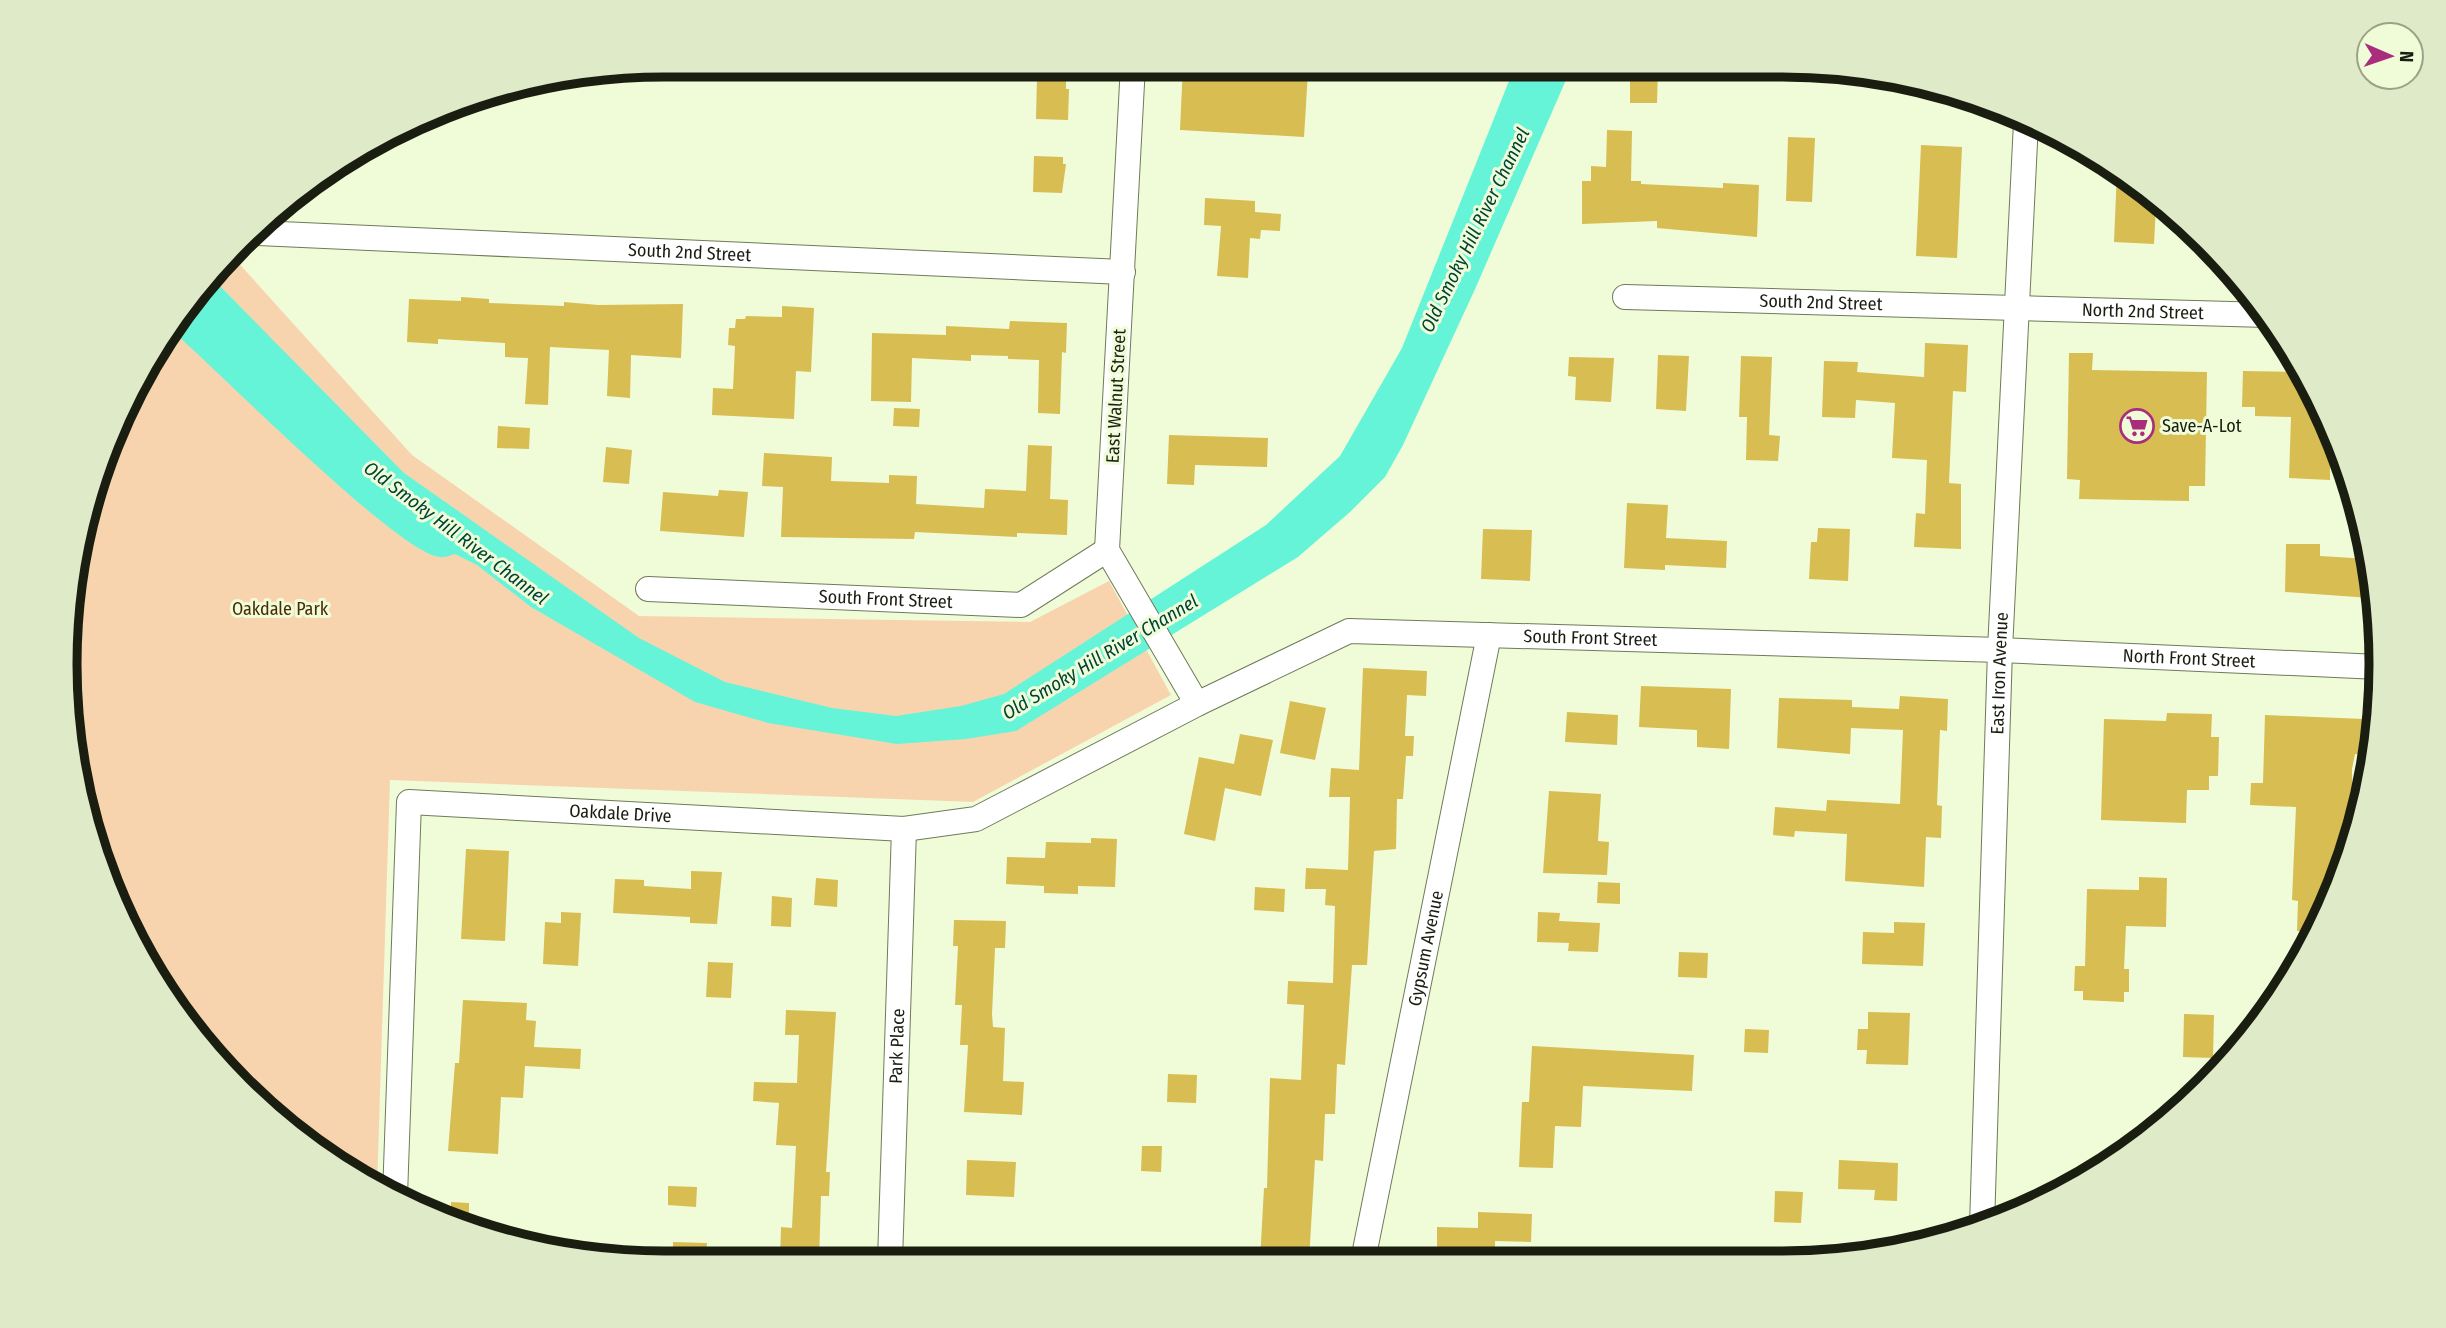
<svg xmlns="http://www.w3.org/2000/svg" width="2446" height="1328" font-family="'Fira Sans Condensed',sans-serif">
  <rect width="100%" height="100%" fill="#f0fcd8"/>
  <!-- green -->
  <path fill="#f8d4ae" d="M 234,258 L 412,455 L 639,616 L 1030,622 L 1109,581 L 1171,695 L 973,802 L 390,780 L 377,1188 L 365,1183 L 214,1059 L 111,894 L 66,704 L 85,509 L 166,331 Z"/>
  <!-- water -->
  <path fill="#66f4d8" d="M 1515,66 L 1572,66 L 1476,287 L 1403,445 L 1385,477 L 1350,512 L 1298,557 L 1016,731 L 966,739 L 897,744 L 768,723 L 695,702 L 531,607 L 477,565 L 455,554 C 451,555 444,558 440,557 C 398,554 213,365 169,328 L 214,280 L 404,473 L 639,638 L 725,682 L 832,708 L 896,716 L 961,706 L 1004,694 L 1266,525 L 1340,456 L 1402,348 Z"/>
  <!-- building -->
  <g fill="#d7bd52">
    <path d="M 1183,65 L 1308,72 L 1304,137 L 1180,130 Z"/>
    <path d="M 1630,66 L 1658,67 L 1657,103 L 1630,103 Z"/>
    <path d="M 1037,76 L 1066,77 L 1066,89 L 1069,89 L 1068,120 L 1036,119 Z"/>
    <path d="M 1607,130 L 1632,131 L 1631,181 L 1641,181 L 1641,184 L 1723,188 L 1723,183 L 1759,185 L 1757,237 L 1657,228 L 1657,221 L 1582,224 L 1582,181 L 1591,181 L 1591,166 L 1606,167 Z"/>
    <path d="M 1788,137 L 1815,138 L 1812,202 L 1786,201 Z"/>
    <path d="M 1921,145 L 1962,147 L 1957,258 L 1916,256 Z"/>
    <path d="M 1034,156 L 1063,157 L 1063,164 L 1066,164 L 1062,193 L 1033,192 Z"/>
    <path d="M 2117,171 L 2145,190 L 2144,206 L 2156,206 L 2154,244 L 2114,242 Z"/>
    <path d="M 1205,198 L 1255,201 L 1255,212 L 1281,214 L 1280,231 L 1261,230 L 1260,239 L 1250,238 L 1248,278 L 1217,276 L 1221,226 L 1204,225 Z"/>
    <path d="M 461,297 L 489,299 L 489,303 L 564,306 L 564,302 L 598,305 L 683,304 L 681,358 L 631,355 L 630,398 L 607,396 L 609,350 L 550,347 L 548,405 L 525,404 L 528,358 L 505,357 L 505,343 L 438,339 L 438,344 L 407,342 L 409,299 L 461,301 Z"/>
    <path d="M 782,306 L 814,308 L 811,372 L 796,371 L 794,419 L 712,415 L 713,388 L 733,389 L 735,346 L 728,345 L 729,328 L 735,328 L 736,319 L 745,319 L 746,316 L 782,317 Z"/>
    <path d="M 1010,321 L 1067,323 L 1066,353 L 1062,352 L 1060,414 L 1038,413 L 1039,360 L 1008,359 L 1008,356 L 971,355 L 971,361 L 912,358 L 911,402 L 871,401 L 872,333 L 946,335 L 946,326 L 1009,329 Z"/>
    <path d="M 1925,343 L 1968,345 L 1966,392 L 1953,391 L 1949,483 L 1961,484 L 1961,549 L 1914,547 L 1916,513 L 1925,514 L 1927,460 L 1892,458 L 1895,403 L 1856,400 L 1855,418 L 1822,417 L 1824,361 L 1858,362 L 1857,372 L 1924,377 Z"/>
    <path d="M 2069,353 L 2093,353 L 2092,370 L 2207,372 L 2205,486 L 2189,486 L 2189,501 L 2079,499 L 2080,480 L 2067,479 Z"/>
    <path d="M 1658,355 L 1689,356 L 1686,411 L 1656,409 Z"/>
    <path d="M 1741,356 L 1772,357 L 1769,435 L 1780,436 L 1778,461 L 1746,460 L 1747,417 L 1739,417 Z"/>
    <path d="M 1569,357 L 1614,358 L 1611,402 L 1575,400 L 1576,377 L 1568,376 Z"/>
    <path d="M 2243,371 L 2303,372 L 2319,399 L 2330,426 L 2330,480 L 2289,478 L 2291,417 L 2255,416 L 2255,407 L 2242,407 Z"/>
    <path d="M 894,408 L 920,409 L 919,427 L 893,426 Z"/>
    <path d="M 498,426 L 530,428 L 529,449 L 497,448 Z"/>
    <path d="M 1169,435 L 1268,438 L 1267,467 L 1195,465 L 1194,485 L 1167,484 Z"/>
    <path d="M 1028,445 L 1052,446 L 1050,499 L 1068,500 L 1067,535 L 1017,533 L 1017,537 L 915,532 L 914,539 L 781,537 L 783,487 L 762,486 L 764,453 L 832,457 L 831,481 L 889,483 L 889,475 L 917,476 L 916,504 L 984,508 L 985,489 L 1026,491 Z"/>
    <path d="M 606,447 L 632,450 L 629,484 L 603,482 Z"/>
    <path d="M 719,490 L 748,492 L 744,537 L 660,531 L 663,492 L 718,496 Z"/>
    <path d="M 1627,503 L 1668,505 L 1666,538 L 1727,541 L 1726,568 L 1665,565 L 1665,570 L 1624,568 Z"/>
    <path d="M 1818,528 L 1850,529 L 1848,581 L 1809,579 L 1811,542 L 1817,542 Z"/>
    <path d="M 1483,529 L 1532,530 L 1530,581 L 1481,579 Z"/>
    <path d="M 2286,544 L 2320,544 L 2320,556 L 2369,559 L 2371,598 L 2285,592 Z"/>
    <path d="M 1363,668 L 1427,671 L 1426,696 L 1407,695 L 1405,736 L 1414,736 L 1413,756 L 1406,756 L 1403,799 L 1397,799 L 1396,849 L 1374,851 L 1367,965 L 1352,965 L 1345,1065 L 1337,1064 L 1335,1114 L 1325,1114 L 1323,1161 L 1315,1160 L 1309,1260 L 1260,1260 L 1264,1188 L 1267,1188 L 1270,1078 L 1301,1080 L 1304,1005 L 1287,1004 L 1288,981 L 1333,983 L 1335,906 L 1325,905 L 1326,889 L 1305,889 L 1306,868 L 1348,870 L 1350,797 L 1329,797 L 1331,768 L 1359,770 Z"/>
    <path d="M 1641,686 L 1731,689 L 1729,749 L 1697,747 L 1697,730 L 1639,727 Z"/>
    <path d="M 1900,696 L 1948,699 L 1947,731 L 1940,730 L 1937,805 L 1942,806 L 1941,838 L 1926,837 L 1924,887 L 1845,881 L 1847,834 L 1795,831 L 1794,837 L 1773,835 L 1775,807 L 1826,811 L 1827,800 L 1900,804 L 1903,730 L 1851,728 L 1850,754 L 1777,748 L 1779,698 L 1852,700 L 1852,707 L 1899,709 Z"/>
    <path d="M 1290,701 L 1326,708 L 1315,760 L 1280,753 Z"/>
    <path d="M 1567,712 L 1618,715 L 1617,745 L 1565,742 Z"/>
    <path d="M 2167,713 L 2212,714 L 2211,737 L 2219,737 L 2218,776 L 2209,776 L 2209,790 L 2187,790 L 2186,823 L 2101,820 L 2104,719 L 2166,721 Z"/>
    <path d="M 2265,715 L 2364,719 L 2363,755 L 2355,754 L 2352,769 L 2353,842 L 2350,856 L 2315,932 L 2297,931 L 2298,901 L 2292,900 L 2296,807 L 2250,805 L 2251,783 L 2263,783 Z"/>
    <path d="M 1240,734 L 1273,740 L 1261,796 L 1225,788 L 1215,841 L 1184,834 L 1199,757 L 1234,764 Z"/>
    <path d="M 1549,791 L 1601,794 L 1598,841 L 1609,842 L 1607,875 L 1543,873 Z"/>
    <path d="M 1091,838 L 1117,839 L 1115,887 L 1078,886 L 1078,894 L 1044,893 L 1044,886 L 1006,884 L 1007,857 L 1045,858 L 1046,842 L 1091,843 Z"/>
    <path d="M 466,849 L 509,851 L 505,941 L 461,939 Z"/>
    <path d="M 691,871 L 722,872 L 717,924 L 690,923 L 690,917 L 613,913 L 615,879 L 644,880 L 644,886 L 691,889 Z"/>
    <path d="M 2139,877 L 2167,878 L 2166,927 L 2126,926 L 2124,969 L 2129,969 L 2129,992 L 2124,992 L 2124,1002 L 2083,1000 L 2083,991 L 2074,991 L 2075,966 L 2085,966 L 2087,889 L 2139,890 Z"/>
    <path d="M 816,878 L 838,880 L 837,907 L 814,905 Z"/>
    <path d="M 1598,882 L 1620,883 L 1620,904 L 1597,903 Z"/>
    <path d="M 1255,887 L 1285,889 L 1284,912 L 1254,910 Z"/>
    <path d="M 772,896 L 792,898 L 791,927 L 771,926 Z"/>
    <path d="M 561,912 L 581,913 L 578,966 L 543,964 L 545,922 L 561,923 Z"/>
    <path d="M 1538,912 L 1560,913 L 1559,921 L 1600,923 L 1598,952 L 1568,951 L 1569,943 L 1537,942 Z"/>
    <path d="M 954,920 L 1006,921 L 1005,948 L 995,948 L 992,1014 L 993,1027 L 1005,1028 L 1003,1081 L 1024,1082 L 1022,1115 L 964,1112 L 968,1045 L 960,1045 L 962,1005 L 955,1005 L 958,946 L 953,946 Z"/>
    <path d="M 1894,922 L 1925,923 L 1923,966 L 1862,964 L 1863,932 L 1894,933 Z"/>
    <path d="M 1679,952 L 1708,953 L 1707,978 L 1678,977 Z"/>
    <path d="M 708,962 L 733,963 L 731,998 L 706,997 Z"/>
    <path d="M 463,1000 L 527,1003 L 526,1020 L 536,1021 L 534,1047 L 581,1049 L 580,1069 L 525,1066 L 523,1098 L 501,1097 L 498,1154 L 448,1151 L 455,1063 L 459,1063 Z"/>
    <path d="M 786,1010 L 836,1012 L 826,1172 L 830,1172 L 829,1196 L 821,1196 L 819,1261 L 780,1259 L 781,1227 L 792,1228 L 796,1146 L 776,1145 L 779,1103 L 753,1101 L 754,1082 L 797,1083 L 799,1035 L 785,1035 Z"/>
    <path d="M 1868,1012 L 1910,1013 L 1908,1065 L 1866,1064 L 1867,1050 L 1857,1050 L 1858,1029 L 1868,1029 Z"/>
    <path d="M 2184,1014 L 2214,1015 L 2213,1058 L 2183,1057 Z"/>
    <path d="M 1745,1029 L 1769,1030 L 1768,1053 L 1744,1052 Z"/>
    <path d="M 1532,1046 L 1694,1055 L 1692,1091 L 1583,1086 L 1581,1127 L 1555,1126 L 1553,1168 L 1519,1167 L 1522,1102 L 1529,1102 Z"/>
    <path d="M 1168,1074 L 1197,1075 L 1196,1103 L 1167,1102 Z"/>
    <path d="M 1142,1146 L 1162,1146 L 1161,1172 L 1141,1171 Z"/>
    <path d="M 967,1160 L 1016,1162 L 1014,1197 L 966,1195 Z"/>
    <path d="M 1839,1160 L 1898,1163 L 1897,1201 L 1874,1200 L 1875,1190 L 1838,1189 Z"/>
    <path d="M 668,1186 L 697,1187 L 696,1207 L 668,1205 Z"/>
    <path d="M 1775,1191 L 1803,1192 L 1801,1223 L 1774,1222 Z"/>
    <path d="M 451,1202 L 469,1203 L 469,1226 L 451,1219 Z"/>
    <path d="M 1478,1212 L 1532,1214 L 1531,1242 L 1495,1241 L 1495,1259 L 1437,1259 L 1437,1227 L 1478,1228 Z"/>
    <path d="M 673,1242 L 707,1243 L 706,1262 L 673,1262 Z"/>
  </g>
  <g fill="none" stroke-linecap="round" stroke-linejoin="round">
    <!-- minor casing -->
    <g stroke="#6f7a5a" stroke-width="26">
      <g id="minor">
        <path d="M 1133,65 L 1107,550 L 1197,704"/>
        <path id="s1" d="M 258,233 L 1123,272"/>
        <path id="s2" d="M 1625,297 L 2267,315"/>
        <path id="s3" d="M 648,589 L 1021,605 L 1107,550"/>
        <path id="s4" d="M 395,1196 L 409,802 L 904,829 L 976,819 L 1197,704 L 1349,631 L 2000,650 L 2379,667"/>
        <path id="s5" d="M 1982,1226 L 2000,650 L 2026,122"/>
        <path id="s6" d="M 1363,1260 L 1489,635"/>
        <path id="s7" d="M 890,1261 L 904,829"/>
      </g>
    </g>
    <!-- minor -->
    <use href="#minor" stroke="#fff" stroke-width="24"/>
  </g>
  <!-- icons -->
  <defs>
    <g id="supermarket-ring" transform="scale(1.75)"><circle r="9.5" fill="#f0fcd8" stroke="#aa2c7c" stroke-width="1.5"/><path d="M-6-5.5h2.5l.6 2H6L4.5 2H-2.5L-4.4-4H-6ZM-1.5 3.2a1.3 1.3 0 1 0 .1 0ZM3 3.2a1.3 1.3 0 1 0 .1 0Z" fill="#aa2c7c"/></g>
  </defs>
  <g fill-rule="evenodd">
    <use href="#supermarket-ring" x="2137" y="426"/>
  </g>
  <g text-anchor="middle" dominant-baseline="central" stroke-width="6" stroke-linejoin="round" paint-order="stroke">
    <!-- street labels -->
    <g font-size="18" fill="#1a1e11" stroke="#f0fcd8">
      <text stroke="none"><textPath href="#s1" startOffset="432">South 2nd Street</textPath></text>
      <text stroke="none"><textPath href="#s2" startOffset="196">South 2nd Street</textPath></text>
      <text stroke="none"><textPath href="#s2" startOffset="518">North 2nd Street</textPath></text>
      <text transform="translate(1116 396) rotate(-87)">East Walnut Street</text>
      <text stroke="none"><textPath href="#s3" startOffset="238">South Front Street</textPath></text>
      <text stroke="none"><textPath href="#s4" startOffset="1622">South Front Street</textPath></text>
      <text stroke="none"><textPath href="#s4" startOffset="2221">North Front Street</textPath></text>
      <text stroke="none"><textPath href="#s5" startOffset="553">East Iron Avenue</textPath></text>
      <text stroke="none"><textPath href="#s4" startOffset="606">Oakdale Drive</textPath></text>
      <text stroke="none"><textPath href="#s6" startOffset="318">Gypsum Avenue</textPath></text>
      <text stroke="none"><textPath href="#s7" startOffset="215">Park Place</textPath></text>
    </g>
    <!-- poi labels -->
    <g font-size="18" fill="#1a1e11" stroke="#f0fcd8" text-anchor="start">
      <text x="2162" y="426">Save-A-Lot</text>
    </g>
    <!-- park labels -->
    <g font-size="18" fill="#472b07" stroke="#f0fcd8">
      <text x="280" y="609">Oakdale Park</text>
    </g>
    <!-- water labels -->
    <g font-size="19" font-style="italic" fill="#004237" stroke="#f0fcd8">
      <text transform="translate(1475 230) rotate(-64)">Old Smoky Hill River Channel</text>
      <text transform="translate(456 533) rotate(37)">Old Smoky Hill River Channel</text>
      <text transform="translate(1100 657) rotate(-31)">Old Smoky Hill River Channel</text>
    </g>
  </g>
  <!-- crop -->
  <path d="M0 0H2446V1328H0ZM664 77H1782A587 587 0 0 1 2369 664V664A587 587 0 0 1 1782 1251H664A587 587 0 0 1 77 664V664A587 587 0 0 1 664 77Z" fill="#dfeac8" fill-rule="evenodd"/>
  <path fill="none" stroke="#1a1e11" stroke-width="9" d="M664 77H1782A587 587 0 0 1 2369 664V664A587 587 0 0 1 1782 1251H664A587 587 0 0 1 77 664V664A587 587 0 0 1 664 77Z"/>
  <!-- north arrow -->
  <g transform="translate(2390 56) rotate(92)"><circle r="33" fill="#f0fcd8" stroke="#9aa388" stroke-width="2"/>
  <path d="M0-5L12 26L0 18L-12 26Z" fill="#aa2c7c"/>
  <text y="-10" font-size="19" font-weight="bold" text-anchor="middle" fill="#1a1e11">N</text>
  </g>
</svg>
